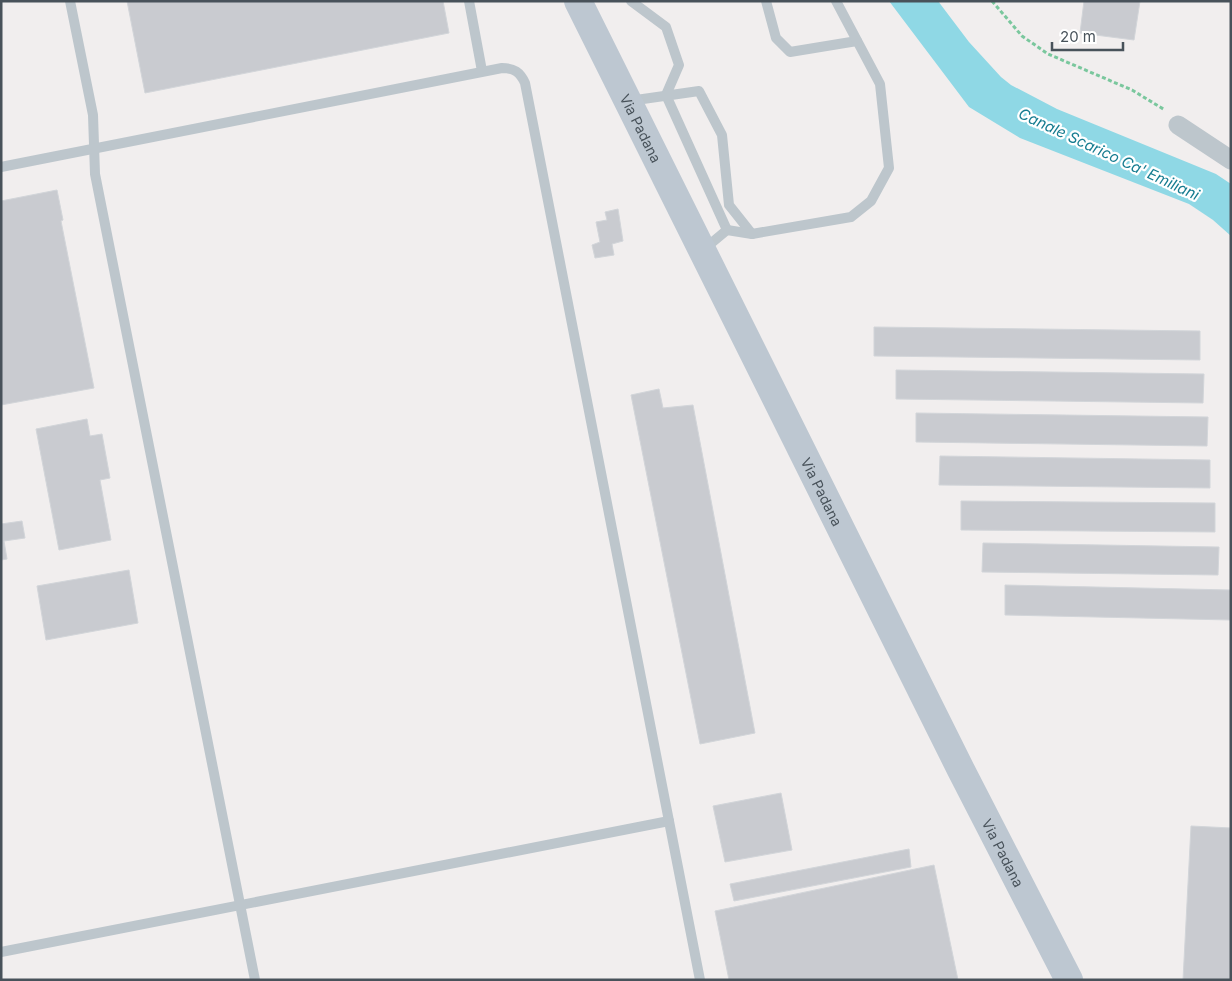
<svg xmlns="http://www.w3.org/2000/svg" width="1232" height="981" font-family="Inter,sans-serif">
  <rect width="100%" height="100%" fill="#f1eeee"/>
  <!-- water -->
  <path fill="#8fd8e5" d="M 889,1 L 938,1 L 969,42 L 1001,77 L 1011,85 L 1057,109 L 1216,174 L 1231,184 L 1231,236 L 1213,220 L 1189,204 L 1020,138 L 969,107 Z"/>
  <!-- building -->
  <g fill="#c9cbd0" stroke="#d2d5d9">
    <path d="M 127,1 L 443,1 L 449,33 L 145,93 Z"/>
    <path d="M 1084,1 L 1140,1 L 1134,40 L 1080,33 Z"/>
    <path d="M 57,190 L 63,220 L 61,221 L 94,388 L 1,405 L 1,201 Z"/>
    <path d="M 618,209 L 623,241 L 612,244 L 614,255 L 595,258 L 592,245 L 600,242 L 596,222 L 607,220 L 605,212 Z"/>
    <path d="M 874,327 L 1200,331 L 1200,360 L 874,356 Z"/>
    <path d="M 896,370 L 1204,374 L 1203,403 L 896,399 Z"/>
    <path d="M 659,389 L 663,408 L 693,405 L 755,733 L 700,744 L 631,395 Z"/>
    <path d="M 916,413 L 1208,417 L 1207,446 L 916,442 Z"/>
    <path d="M 87,419 L 90,436 L 102,434 L 110,478 L 100,480 L 111,540 L 59,550 L 36,429 Z"/>
    <path d="M 940,456 L 1210,460 L 1210,488 L 939,485 Z"/>
    <path d="M 961,501 L 1215,503 L 1215,532 L 961,530 Z"/>
    <path d="M 22,521 L 25,538 L 4,541 L 7,559 L 1,560 L 1,524 Z"/>
    <path d="M 983,543 L 1219,547 L 1218,575 L 982,572 Z"/>
    <path d="M 129,570 L 138,623 L 46,640 L 37,586 Z"/>
    <path d="M 1005,585 L 1231,590 L 1231,620 L 1005,615 Z"/>
    <path d="M 781,793 L 792,850 L 725,862 L 713,806 Z"/>
    <path d="M 1191,826 L 1231,828 L 1231,980 L 1183,980 Z"/>
    <path d="M 909,849 L 911,867 L 734,901 L 730,884 Z"/>
    <path d="M 934,865 L 958,980 L 729,980 L 715,911 Z"/>
  </g>
  <g fill="none" stroke-linecap="round" stroke-linejoin="round">
    <!-- path -->
    <path stroke="#7ac79d" stroke-width="3" stroke-dasharray="4 2.5" stroke-linecap="butt" d="M 992,1 L 1022,36 L 1048,54 L 1132,90 L 1165,110"/>
    <!-- service -->
    <g stroke="#bdc6cc" stroke-width="10">
      <path d="M 70,1 L 93,115 L 95,174 L 255,980"/>
      <path d="M 469,1 L 482,71"/>
      <path d="M 631,1 L 666,27 L 679,65 L 666,95 L 727,230"/>
      <path d="M 766,1 L 776,38 L 790,52 L 857,41"/>
      <path d="M 629,101 L 699,91 L 722,135 L 729,205 L 752,234"/>
      <path d="M 1,167 L 502,68 C 514,68 520,72 525,83 L 700,980"/>
      <path d="M 727,230 L 752,234 L 851,217 L 871,201 L 889,168 L 880,84 L 836,1"/>
      <path d="M 703,250 L 727,230"/>
      <path d="M 1,952 L 669,821"/>
    </g>
    <!-- minor -->
    <path stroke="#bdc6cc" stroke-width="19" d="M 1178,125 L 1231,160"/>
    <!-- secondary -->
    <path stroke="#bdc7d1" stroke-width="28" id="s1" d="M 578,1 L 961,770 L 1069,980"/>
  </g>
  <g text-anchor="middle" dominant-baseline="central" stroke-width="4.5" stroke-linejoin="round" paint-order="stroke">
    <!-- street labels -->
    <g font-size="14" fill="#48525a" stroke="#fff">
      <text stroke="none"><textPath href="#s1" startOffset="142">Via Padana</textPath></text>
      <text stroke="none"><textPath href="#s1" startOffset="548">Via Padana</textPath></text>
      <text stroke="none"><textPath href="#s1" startOffset="952">Via Padana</textPath></text>
    </g>
    <!-- water labels -->
    <g font-size="15" font-style="italic" fill="#167c90" stroke="#fff">
      <text transform="translate(1109 154) rotate(25)">Canale Scarico Ca' Emiliani</text>
    </g>
  </g>
  <!-- border -->
  <rect width="1232" height="981" fill="none" stroke="#48525a" stroke-width="5"/>
  <!-- scale -->
  <path d="M1052 42v8h71v-8" fill="none" stroke="#48525a" stroke-width="2.5"/>
  <text x="1060" y="42" font-size="15" fill="#48525a" stroke="#ffffff" stroke-width="4" paint-order="stroke">20 m</text>
</svg>
